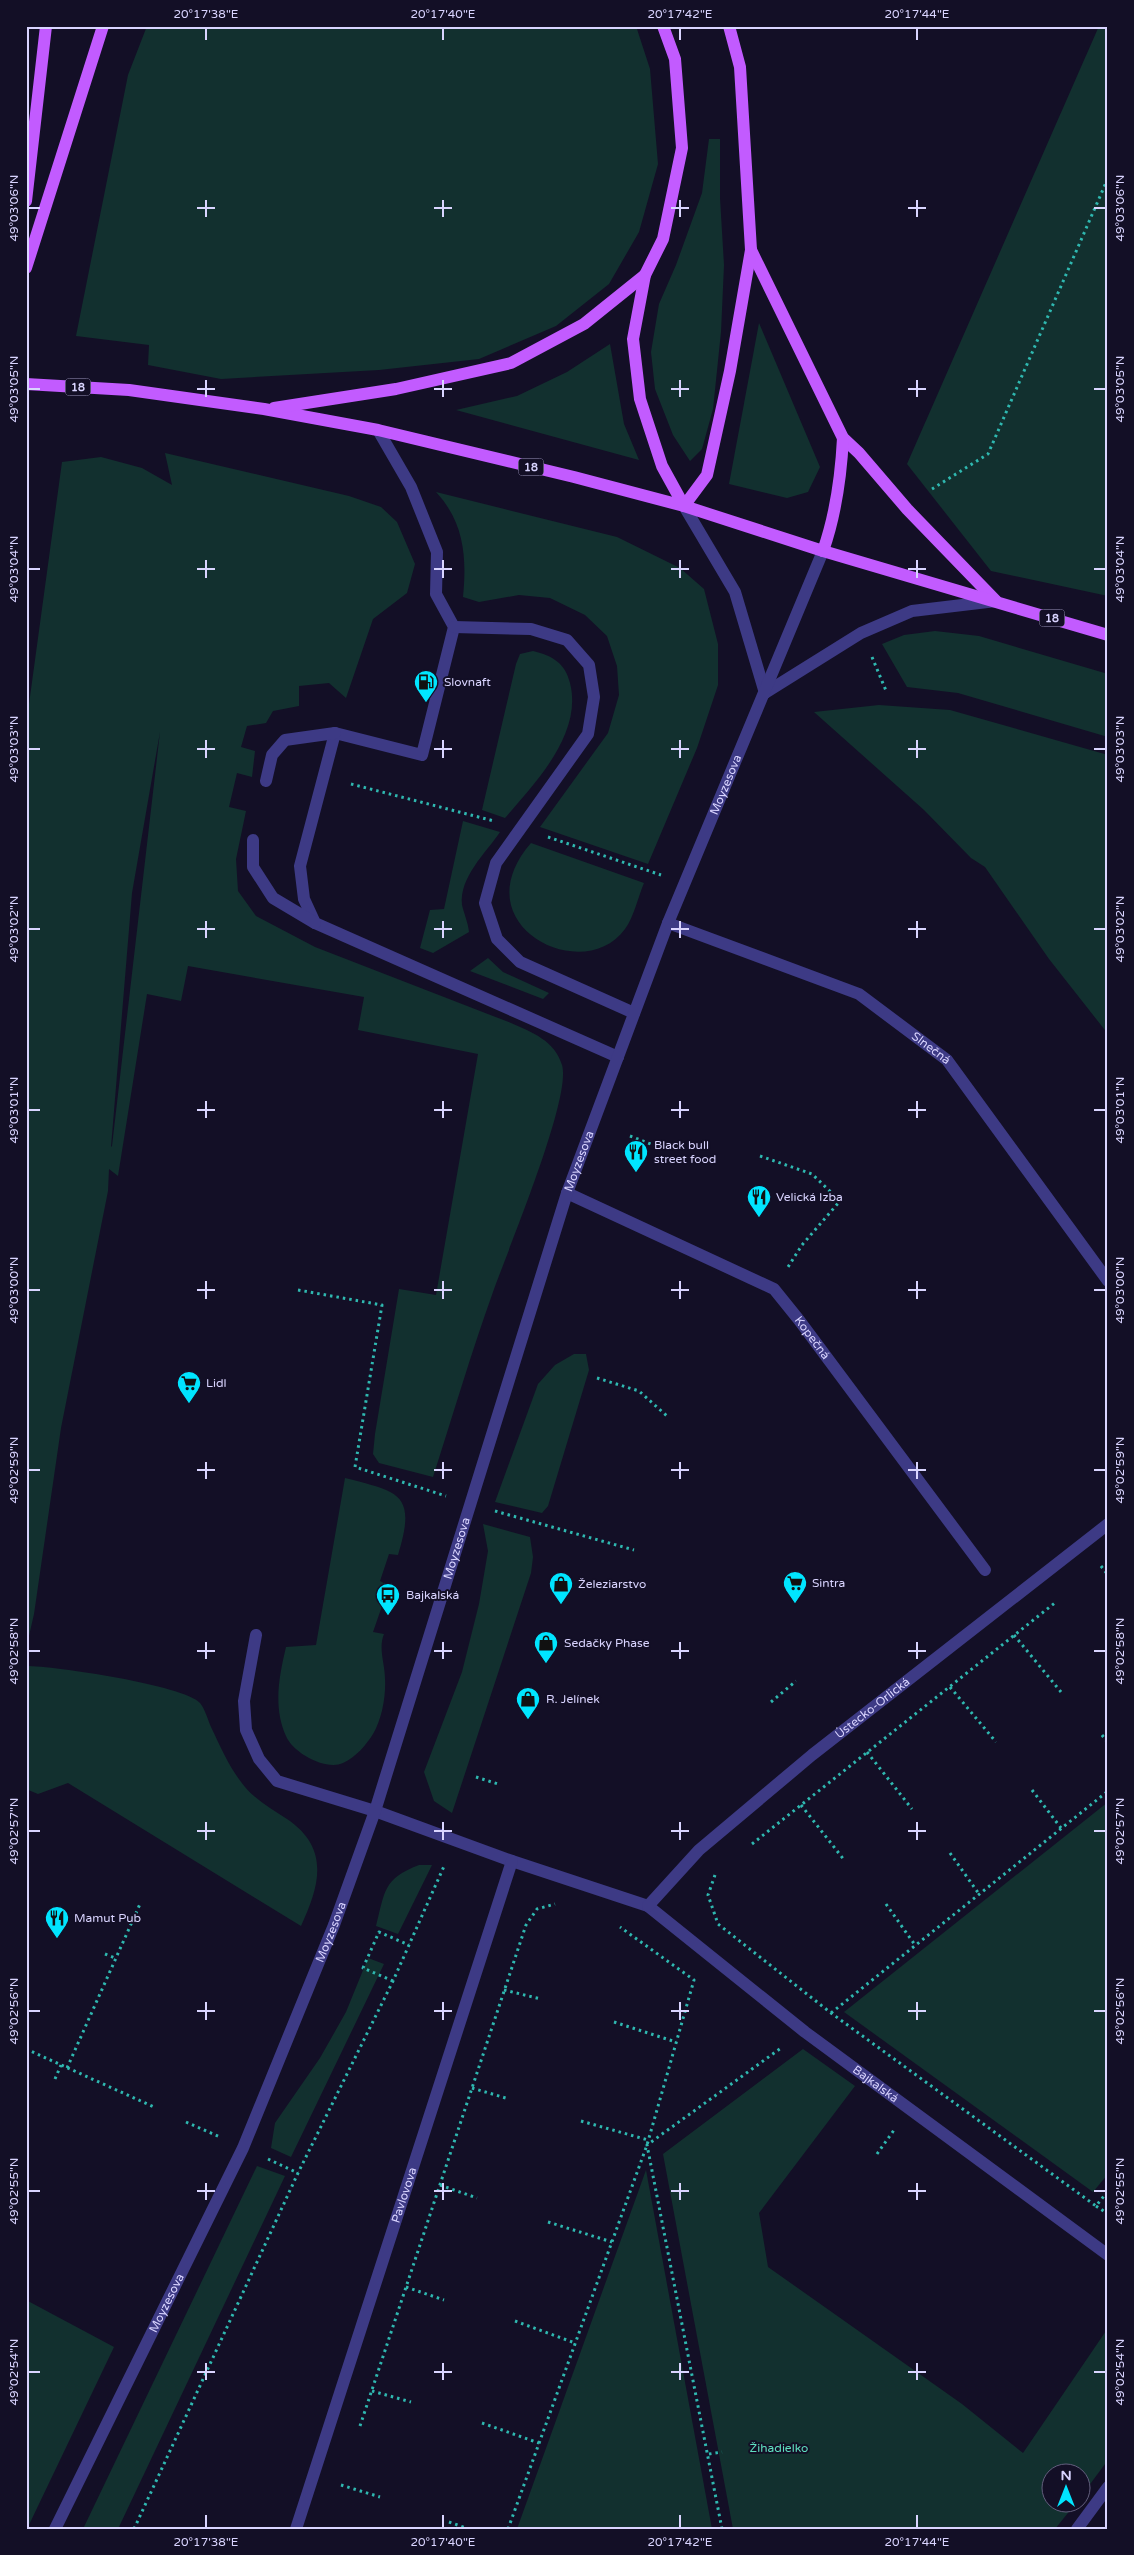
<svg xmlns="http://www.w3.org/2000/svg" width="1134" height="2555" font-family="'Varela Round',sans-serif">
  <rect width="100%" height="100%" fill="#130f26"/>
  <!-- green -->
  <g fill="#12302f" fill-rule="evenodd">
    <path d="M 147,26 L 636,26 L 650,69 L 658,164 L 639,232 L 609,284 L 556,326 L 479,359 L 379,370 L 221,379 L 148,365 L 149,345 L 76,336 L 128,75 Z"/>
    <path d="M 1099,26 L 1108,26 L 1108,596 L 991,571 L 907,464 Z"/>
    <path d="M 709,139 L 720,139 L 720,198 L 724,265 L 721,332 L 713,409 L 702,449 L 690,461 L 673,435 L 655,389 L 651,352 L 659,304 L 676,265 L 702,193 Z"/>
    <path d="M 759,323 L 820,467 L 808,492 L 787,498 L 729,484 Z"/>
    <path d="M 610,344 L 624,424 L 639,460 L 456,410 L 517,396 L 567,372 Z"/>
    <path d="M 165,453 L 349,496 L 381,507 L 397,522 L 415,564 L 407,593 L 373,619 L 346,698 L 329,683 L 299,686 L 299,706 L 273,711 L 266,723 L 247,726 L 241,747 L 255,751 L 252,777 L 237,773 L 229,807 L 246,811 L 236,859 L 238,891 L 256,916 L 315,947 L 511,1023 C 532,1032 555,1041 562,1065 C 572,1098 507,1252 493,1292 C 471,1353 453,1415 433,1477 L 379,1463 L 373,1454 L 375,1434 L 399,1289 L 436,1295 L 478,1054 L 358,1030 L 364,997 L 188,966 L 181,1001 L 147,994 L 118,1176 L 109,1169 L 108,1191 L 61,1428 L 34,1614 L 26,1649 L 26,726 L 62,462 L 101,457 L 142,468 L 172,485 ZM 160,732 L 112,1146 L 111,1147 L 132,893 Z"/>
    <path d="M 436,492 L 617,537 L 680,568 L 704,589 L 718,644 L 718,685 L 697,748 L 648,864 L 540,827 L 608,733 L 619,695 L 617,666 L 607,636 L 585,615 L 550,598 L 519,595 L 479,602 L 463,597 C 467,557 464,522 436,492 Z"/>
    <path d="M 935,631 L 979,636 L 1108,674 L 1108,737 L 958,693 L 907,687 L 882,644 L 904,635 Z"/>
    <path d="M 533,651 C 553,656 565,663 570,683 C 583,734 535,783 505,818 L 482,810 L 516,664 L 520,654 Z"/>
    <path d="M 879,705 L 950,710 L 1108,755 L 1108,1034 L 1049,959 L 985,867 L 971,858 L 924,810 L 814,712 Z"/>
    <path d="M 463,821 L 500,832 C 486,853 459,877 462,905 C 464,914 468,922 469,932 L 433,953 L 420,948 L 430,910 L 444,909 Z"/>
    <path d="M 531,843 L 644,883 C 638,897 634,917 625,929 C 583,987 460,925 531,843 Z"/>
    <path d="M 488,958 L 503,972 L 549,993 L 543,999 L 470,971 Z"/>
    <path d="M 574,1354 L 586,1354 L 589,1370 L 548,1506 L 542,1513 L 495,1502 L 538,1384 L 555,1365 Z"/>
    <path d="M 345,1478 C 399,1492 417,1493 398,1555 L 389,1554 L 380,1581 L 389,1586 L 373,1632 L 384,1634 C 378,1648 385,1664 385,1679 C 386,1696 382,1719 373,1734 C 366,1745 356,1757 343,1763 C 326,1771 293,1753 286,1736 C 273,1707 279,1677 286,1647 L 316,1645 Z"/>
    <path d="M 483,1524 L 530,1537 L 533,1557 L 531,1573 L 452,1813 L 434,1801 L 424,1772 L 462,1672 L 479,1604 L 488,1551 Z"/>
    <path d="M 26,1666 C 54,1666 184,1685 200,1703 C 205,1709 208,1720 211,1727 C 221,1748 230,1769 245,1787 C 257,1801 272,1809 287,1819 C 330,1848 320,1885 301,1926 L 68,1783 L 38,1794 L 26,1789 Z"/>
    <path d="M 1108,1802 L 1108,2174 L 1093,2192 L 844,2012 Z"/>
    <path d="M 419,1865 L 432,1865 L 398,1934 L 376,1926 C 385,1891 383,1879 419,1865 Z"/>
    <path d="M 368,1958 L 384,1964 L 291,2157 L 271,2148 L 275,2123 L 320,2058 L 346,2012 Z"/>
    <path d="M 803,2049 L 855,2086 L 759,2213 L 768,2267 L 962,2404 L 1023,2453 L 1108,2328 L 1108,2460 L 1082,2495 L 1082,2472 L 1052,2472 L 1052,2502 L 1076,2503 L 1055,2529 L 733,2529 L 663,2154 Z"/>
    <path d="M 257,2166 L 285,2176 L 118,2529 L 83,2529 Z"/>
    <path d="M 646,2170 L 712,2529 L 517,2529 Z"/>
    <path d="M 26,2300 L 114,2347 L 27,2529 L 26,2529 Z"/>
  </g>
  <g fill="none" stroke-linecap="round" stroke-linejoin="round">
    <!-- path -->
    <g stroke="#2fb8b0" stroke-width="3" stroke-dasharray="2.5 4" stroke-linecap="butt">
      <path d="M 932,489 L 988,454 L 1108,178"/>
      <path d="M 872,657 L 887,693"/>
      <path d="M 351,784 L 494,821"/>
      <path d="M 548,837 L 661,875"/>
      <path d="M 630,1136 L 661,1148"/>
      <path d="M 760,1156 L 812,1174 L 840,1201 L 802,1245 L 788,1267"/>
      <path d="M 298,1290 L 382,1305 L 355,1467 L 446,1496"/>
      <path d="M 597,1378 L 639,1391 L 667,1416"/>
      <path d="M 495,1511 L 634,1550"/>
      <path d="M 1101,1566 L 1108,1575"/>
      <path d="M 1014,1635 L 1061,1692"/>
      <path d="M 950,1687 L 996,1742"/>
      <path d="M 771,1702 L 796,1681"/>
      <path d="M 1102,1735 L 1108,1743"/>
      <path d="M 867,1752 L 912,1809"/>
      <path d="M 476,1777 L 498,1784"/>
      <path d="M 1032,1790 L 1061,1828"/>
      <path d="M 801,1805 L 845,1861"/>
      <path d="M 752,1844 L 1056,1602"/>
      <path d="M 950,1853 L 979,1894"/>
      <path d="M 715,1875 L 708,1895 L 718,1924 L 831,2013 L 1096,2206 L 1108,2191"/>
      <path d="M 886,1904 L 915,1945"/>
      <path d="M 105,1954 L 115,1958"/>
      <path d="M 393,1981 L 363,1968 L 379,1932 L 409,1945"/>
      <path d="M 504,1990 L 541,1999"/>
      <path d="M 831,2013 L 1108,1791"/>
      <path d="M 614,2022 L 676,2042"/>
      <path d="M 26,2049 L 154,2107"/>
      <path d="M 67,2068 L 140,1904"/>
      <path d="M 55,2079 L 61,2065"/>
      <path d="M 472,2088 L 509,2099"/>
      <path d="M 581,2121 L 648,2140"/>
      <path d="M 186,2122 L 220,2137"/>
      <path d="M 877,2154 L 894,2130"/>
      <path d="M 268,2159 L 298,2173"/>
      <path d="M 440,2185 L 477,2198"/>
      <path d="M 1096,2206 L 1108,2214"/>
      <path d="M 548,2222 L 612,2242"/>
      <path d="M 406,2287 L 444,2300"/>
      <path d="M 515,2321 L 575,2343"/>
      <path d="M 372,2391 L 411,2402"/>
      <path d="M 482,2423 L 539,2443"/>
      <path d="M 360,2426 L 526,1925 L 537,1909 L 555,1904"/>
      <path d="M 709,2454 L 722,2452"/>
      <path d="M 341,2485 L 380,2497"/>
      <path d="M 449,2522 L 469,2529"/>
      <path d="M 134,2529 L 298,2173 L 393,1981 L 445,1864"/>
      <path d="M 508,2529 L 647,2145 L 694,1980 L 620,1927"/>
      <path d="M 722,2529 L 647,2145 L 781,2048"/>
    </g>
    <!-- service -->
    <g stroke="#3d3a85" stroke-width="12">
      <path d="M 378,430 L 411,487 L 437,552 L 436,594 L 454,627 L 422,755 L 335,733 L 300,866 L 304,899 L 315,923 L 618,1057"/>
      <path d="M 454,627 L 531,629 L 567,640 L 589,665 L 594,697 L 588,734 L 496,863 L 485,903 L 497,939 L 520,962 L 634,1013"/>
      <path d="M 266,781 L 272,755 L 285,740 L 335,733"/>
      <path d="M 253,840 L 253,867 L 273,898 L 315,923"/>
      <path d="M 256,1635 L 244,1701 L 246,1730 L 259,1759 L 277,1781 L 375,1811"/>
    </g>
    <!-- minor -->
    <g stroke="#3d3a85" stroke-width="12">
      <path d="M 684,506 L 735,592 L 765,693"/>
      <path d="M 765,693 L 861,633 L 912,611 L 996,601"/>
      <path id="s1" d="M 668,923 L 859,994 L 947,1060 L 1108,1281"/>
      <path id="s2" d="M 567,1193 L 774,1289 L 799,1320 L 985,1570"/>
      <path id="s3" d="M 375,1811 L 512,1861 L 648,1906 L 805,2032 L 1108,2255"/>
      <path id="s4" d="M 648,1906 L 699,1850 L 812,1755 L 1108,1524"/>
      <path id="s5" d="M 55,2529 L 243,2148 L 334,1925 L 375,1811 L 567,1193 L 668,923 L 823,551"/>
      <path id="s6" d="M 296,2529 L 512,1861"/>
      <path d="M 1077,2529 L 1108,2487"/>
    </g>
    <!-- primary -->
    <g stroke="#c25bff" stroke-width="12">
      <path d="M 663,26 L 675,59 L 682,148 L 663,239 L 645,275 L 633,339 L 640,399 L 662,466 L 684,506"/>
      <path d="M 26,201 L 46,26"/>
      <path d="M 751,250 L 843,438 L 859,453 L 907,509 L 996,601"/>
      <path d="M 26,268 L 103,26"/>
      <path d="M 26,384 L 129,390 L 264,409 L 378,430 L 574,477 L 684,506 L 823,551 L 1108,635"/>
      <path d="M 274,408 L 396,389 L 511,363 L 584,324 L 645,275"/>
      <path d="M 684,506 L 707,475 L 730,371 L 751,250 L 740,67 L 729,26"/>
      <path d="M 823,551 C 836,514 841,477 843,438"/>
    </g>
  </g>
  <!-- ticks -->
  <path fill="none" stroke="#d9d4ff" stroke-width="2" d="M 206,28 L 206,40M 443,28 L 443,40M 680,28 L 680,40M 917,28 L 917,40M 206,200 L 206,217M 443,200 L 443,217M 680,200 L 680,217M 917,200 L 917,217M 28,208 L 40,208M 197,208 L 215,208M 434,208 L 452,208M 671,208 L 689,208M 908,208 L 926,208M 1094,208 L 1106,208M 206,380 L 206,397M 443,380 L 443,397M 680,380 L 680,397M 917,380 L 917,397M 28,389 L 40,389M 197,389 L 215,389M 434,389 L 452,389M 671,389 L 689,389M 908,389 L 926,389M 1094,389 L 1106,389M 206,560 L 206,578M 443,560 L 443,578M 680,560 L 680,578M 917,560 L 917,578M 28,569 L 40,569M 197,569 L 215,569M 434,569 L 452,569M 671,569 L 689,569M 908,569 L 926,569M 1094,569 L 1106,569M 206,740 L 206,758M 443,740 L 443,758M 680,740 L 680,758M 917,740 L 917,758M 28,749 L 40,749M 197,749 L 215,749M 434,749 L 452,749M 671,749 L 689,749M 908,749 L 926,749M 1094,749 L 1106,749M 206,921 L 206,938M 443,921 L 443,938M 680,921 L 680,938M 917,921 L 917,938M 28,929 L 40,929M 197,929 L 215,929M 434,929 L 452,929M 671,929 L 689,929M 908,929 L 926,929M 1094,929 L 1106,929M 206,1101 L 206,1118M 443,1101 L 443,1118M 680,1101 L 680,1118M 917,1101 L 917,1118M 28,1110 L 40,1110M 197,1110 L 215,1110M 434,1110 L 452,1110M 671,1110 L 689,1110M 908,1110 L 926,1110M 1094,1110 L 1106,1110M 206,1281 L 206,1299M 443,1281 L 443,1299M 680,1281 L 680,1299M 917,1281 L 917,1299M 28,1290 L 40,1290M 197,1290 L 215,1290M 434,1290 L 452,1290M 671,1290 L 689,1290M 908,1290 L 926,1290M 1094,1290 L 1106,1290M 206,1462 L 206,1479M 443,1462 L 443,1479M 680,1462 L 680,1479M 917,1462 L 917,1479M 28,1470 L 40,1470M 197,1470 L 215,1470M 434,1470 L 452,1470M 671,1470 L 689,1470M 908,1470 L 926,1470M 1094,1470 L 1106,1470M 206,1642 L 206,1659M 443,1642 L 443,1659M 680,1642 L 680,1659M 917,1642 L 917,1659M 28,1651 L 40,1651M 197,1651 L 215,1651M 434,1651 L 452,1651M 671,1651 L 689,1651M 908,1651 L 926,1651M 1094,1651 L 1106,1651M 206,1822 L 206,1840M 443,1822 L 443,1840M 680,1822 L 680,1840M 917,1822 L 917,1840M 28,1831 L 40,1831M 197,1831 L 215,1831M 434,1831 L 452,1831M 671,1831 L 689,1831M 908,1831 L 926,1831M 1094,1831 L 1106,1831M 206,2002 L 206,2020M 443,2002 L 443,2020M 680,2002 L 680,2020M 917,2002 L 917,2020M 28,2011 L 40,2011M 197,2011 L 215,2011M 434,2011 L 452,2011M 671,2011 L 689,2011M 908,2011 L 926,2011M 1094,2011 L 1106,2011M 206,2183 L 206,2200M 443,2183 L 443,2200M 680,2183 L 680,2200M 917,2183 L 917,2200M 28,2191 L 40,2191M 197,2191 L 215,2191M 434,2191 L 452,2191M 671,2191 L 689,2191M 908,2191 L 926,2191M 1094,2191 L 1106,2191M 206,2363 L 206,2380M 443,2363 L 443,2380M 680,2363 L 680,2380M 917,2363 L 917,2380M 28,2372 L 40,2372M 197,2372 L 215,2372M 434,2372 L 452,2372M 671,2372 L 689,2372M 908,2372 L 926,2372M 1094,2372 L 1106,2372M 206,2515 L 206,2528M 443,2515 L 443,2528M 680,2515 L 680,2528M 917,2515 L 917,2528"/>
  <!-- icons -->
  <defs>
    <g id="fuel-pin" transform="scale(1.25)"><path d="M0 17L-7.5 6A9.5 9.5 0 1 1 7.5 6Z" fill="#00e5ff" stroke="#130f26"/><path d="M-5.5-6h7V0h2V4h1.3V-2.5L3-4.5l.8-.8L6-3V5H2.5V1h-1V6h-7ZM-4.2-4.7v3.2H.2V-4.7Z" fill="#111"/></g>
    <g id="restaurant-pin" transform="scale(1.25)"><path d="M0 17L-7.5 6A9.5 9.5 0 1 1 7.5 6Z" fill="#00e5ff" stroke="#130f26"/><path d="M-5-6h1v4h1v-4h1v4h1v-4h1v5L-1.5 .5V6h-2V.5L-5-1ZM5-6V6H3V1.5H1.5Q1.5-4 5-6Z" fill="#111"/></g>
    <g id="supermarket-pin" transform="scale(1.25)"><path d="M0 17L-7.5 6A9.5 9.5 0 1 1 7.5 6Z" fill="#00e5ff" stroke="#130f26"/><path d="M-6-5.5h2.5l.6 2H6L4.5 2H-2.5L-4.4-4H-6ZM-1.5 3.2a1.3 1.3 0 1 0 .1 0ZM3 3.2a1.3 1.3 0 1 0 .1 0Z" fill="#111"/></g>
    <g id="shop-pin" transform="scale(1.25)"><path d="M0 17L-7.5 6A9.5 9.5 0 1 1 7.5 6Z" fill="#00e5ff" stroke="#130f26"/><path d="M-5-2.5h2.3a2.7 3.5 0 0 1 5.4 0H5L5.5 6h-11ZM-1.5-2.5h3a1.5 2.3 0 0 0-3 0Z" fill="#111"/></g>
    <g id="bus-pin" transform="scale(1.25)"><path d="M0 17L-7.5 6A9.5 9.5 0 1 1 7.5 6Z" fill="#00e5ff" stroke="#130f26"/><path d="M-5-6H5V4H4V6H2V4H-2V6H-4V4H-5ZM-3.5-4V0h7V-4ZM-3.5 1.2v1.5H-2V1.2ZM2 1.2v1.5H3.5V1.2Z" fill="#111"/></g>
  </defs>
  <g fill-rule="evenodd">
    <use href="#fuel-pin" x="426" y="682"/>
    <use href="#restaurant-pin" x="636" y="1152"/>
    <use href="#restaurant-pin" x="759" y="1197"/>
    <use href="#supermarket-pin" x="189" y="1383"/>
    <use href="#supermarket-pin" x="795" y="1583"/>
    <use href="#shop-pin" x="561" y="1584"/>
    <use href="#bus-pin" x="388" y="1595"/>
    <use href="#shop-pin" x="546" y="1643"/>
    <use href="#shop-pin" x="528" y="1699"/>
    <use href="#restaurant-pin" x="57" y="1918"/>
  </g>
  <g text-anchor="middle" dominant-baseline="central" stroke-width="4" stroke-linejoin="round" paint-order="stroke">
    <!-- shield labels -->
    <g fill="#130f26" stroke="#9e99be" stroke-width="1">
      <rect x="65.5" y="378.5" width="25" height="17" rx="4"/>
      <rect x="518.5" y="458.5" width="25" height="17" rx="4"/>
      <rect x="1039.5" y="609.5" width="25" height="17" rx="4"/>
    </g>
    <g font-size="11" font-weight="bold" fill="#d9d4ff">
      <text x="78" y="387">18</text>
      <text x="531" y="467">18</text>
      <text x="1052" y="618">18</text>
    </g>
    <!-- poi labels -->
    <g font-size="12" fill="#d9d4ff" stroke="#130f26" text-anchor="start">
      <text x="444" y="682">Slovnaft</text>
      <text x="654" y="1145">Black bull<tspan x="654" dy="14">street food</tspan></text>
      <text x="776" y="1197">Velická Izba</text>
      <text x="206" y="1383">Lidl</text>
      <text x="812" y="1583">Sintra</text>
      <text x="578" y="1584">Železiarstvo</text>
      <text x="406" y="1595">Bajkalská</text>
      <text x="564" y="1643">Sedačky Phase</text>
      <text x="546" y="1699">R. Jelínek</text>
      <text x="74" y="1918">Mamut Pub</text>
    </g>
    <!-- street labels -->
    <g font-size="12" fill="#d9d4ff" stroke="#130f26">
      <text stroke="none"><textPath href="#s5" startOffset="1872">Moyzesova</textPath></text>
      <text stroke="none"><textPath href="#s1" startOffset="294">Slnečná</textPath></text>
      <text stroke="none"><textPath href="#s5" startOffset="1468">Moyzesova</textPath></text>
      <text stroke="none"><textPath href="#s2" startOffset="290">Kopečná</textPath></text>
      <text stroke="none"><textPath href="#s5" startOffset="1062">Moyzesova</textPath></text>
      <text stroke="none"><textPath href="#s4" startOffset="300">Ústecko-Orlická</textPath></text>
      <text stroke="none"><textPath href="#s5" startOffset="658">Moyzesova</textPath></text>
      <text stroke="none"><textPath href="#s3" startOffset="578">Bajkalská</textPath></text>
      <text stroke="none"><textPath href="#s6" startOffset="351">Pavlovova</textPath></text>
      <text stroke="none"><textPath href="#s5" startOffset="252">Moyzesova</textPath></text>
    </g>
    <!-- park labels -->
    <g font-size="12" fill="#5fe0c0" stroke="#130f26">
      <text x="779" y="2448">Žihadielko</text>
    </g>
  </g>
  <!-- border -->
  <rect width="1134" height="2555" fill="none" stroke="#130f26" stroke-width="55"/>
  <!-- north arrow -->
  <g transform="translate(1066 2488)"><circle r="24" fill="#130f26" stroke="#625e7d"/>
  <path d="M0-4L9 19L0 12L-9 19Z" fill="#00e5ff"/>
  <text y="-8" font-size="14" font-weight="bold" text-anchor="middle" fill="#d9d4ff">N</text>
  </g>
  <rect x="28" y="28" width="1078" height="2500" fill="none" stroke="#d9d4ff" stroke-width="2"/>
  <g font-size="12" text-anchor="middle" fill="#d9d4ff">
    <text x="206" y="18">20°17'38"E</text>
    <text x="443" y="18">20°17'40"E</text>
    <text x="680" y="18">20°17'42"E</text>
    <text x="917" y="18">20°17'44"E</text>
    <text transform="translate(14 208) rotate(-90)" y="4">49°03'06"N</text>
    <text transform="translate(1120 208) rotate(-90)" y="4">49°03'06"N</text>
    <text transform="translate(14 389) rotate(-90)" y="4">49°03'05"N</text>
    <text transform="translate(1120 389) rotate(-90)" y="4">49°03'05"N</text>
    <text transform="translate(14 569) rotate(-90)" y="4">49°03'04"N</text>
    <text transform="translate(1120 569) rotate(-90)" y="4">49°03'04"N</text>
    <text transform="translate(14 749) rotate(-90)" y="4">49°03'03"N</text>
    <text transform="translate(1120 749) rotate(-90)" y="4">49°03'03"N</text>
    <text transform="translate(14 929) rotate(-90)" y="4">49°03'02"N</text>
    <text transform="translate(1120 929) rotate(-90)" y="4">49°03'02"N</text>
    <text transform="translate(14 1110) rotate(-90)" y="4">49°03'01"N</text>
    <text transform="translate(1120 1110) rotate(-90)" y="4">49°03'01"N</text>
    <text transform="translate(14 1290) rotate(-90)" y="4">49°03'00"N</text>
    <text transform="translate(1120 1290) rotate(-90)" y="4">49°03'00"N</text>
    <text transform="translate(14 1470) rotate(-90)" y="4">49°02'59"N</text>
    <text transform="translate(1120 1470) rotate(-90)" y="4">49°02'59"N</text>
    <text transform="translate(14 1651) rotate(-90)" y="4">49°02'58"N</text>
    <text transform="translate(1120 1651) rotate(-90)" y="4">49°02'58"N</text>
    <text transform="translate(14 1831) rotate(-90)" y="4">49°02'57"N</text>
    <text transform="translate(1120 1831) rotate(-90)" y="4">49°02'57"N</text>
    <text transform="translate(14 2011) rotate(-90)" y="4">49°02'56"N</text>
    <text transform="translate(1120 2011) rotate(-90)" y="4">49°02'56"N</text>
    <text transform="translate(14 2191) rotate(-90)" y="4">49°02'55"N</text>
    <text transform="translate(1120 2191) rotate(-90)" y="4">49°02'55"N</text>
    <text transform="translate(14 2372) rotate(-90)" y="4">49°02'54"N</text>
    <text transform="translate(1120 2372) rotate(-90)" y="4">49°02'54"N</text>
    <text x="206" y="2546">20°17'38"E</text>
    <text x="443" y="2546">20°17'40"E</text>
    <text x="680" y="2546">20°17'42"E</text>
    <text x="917" y="2546">20°17'44"E</text>
  </g>
</svg>
